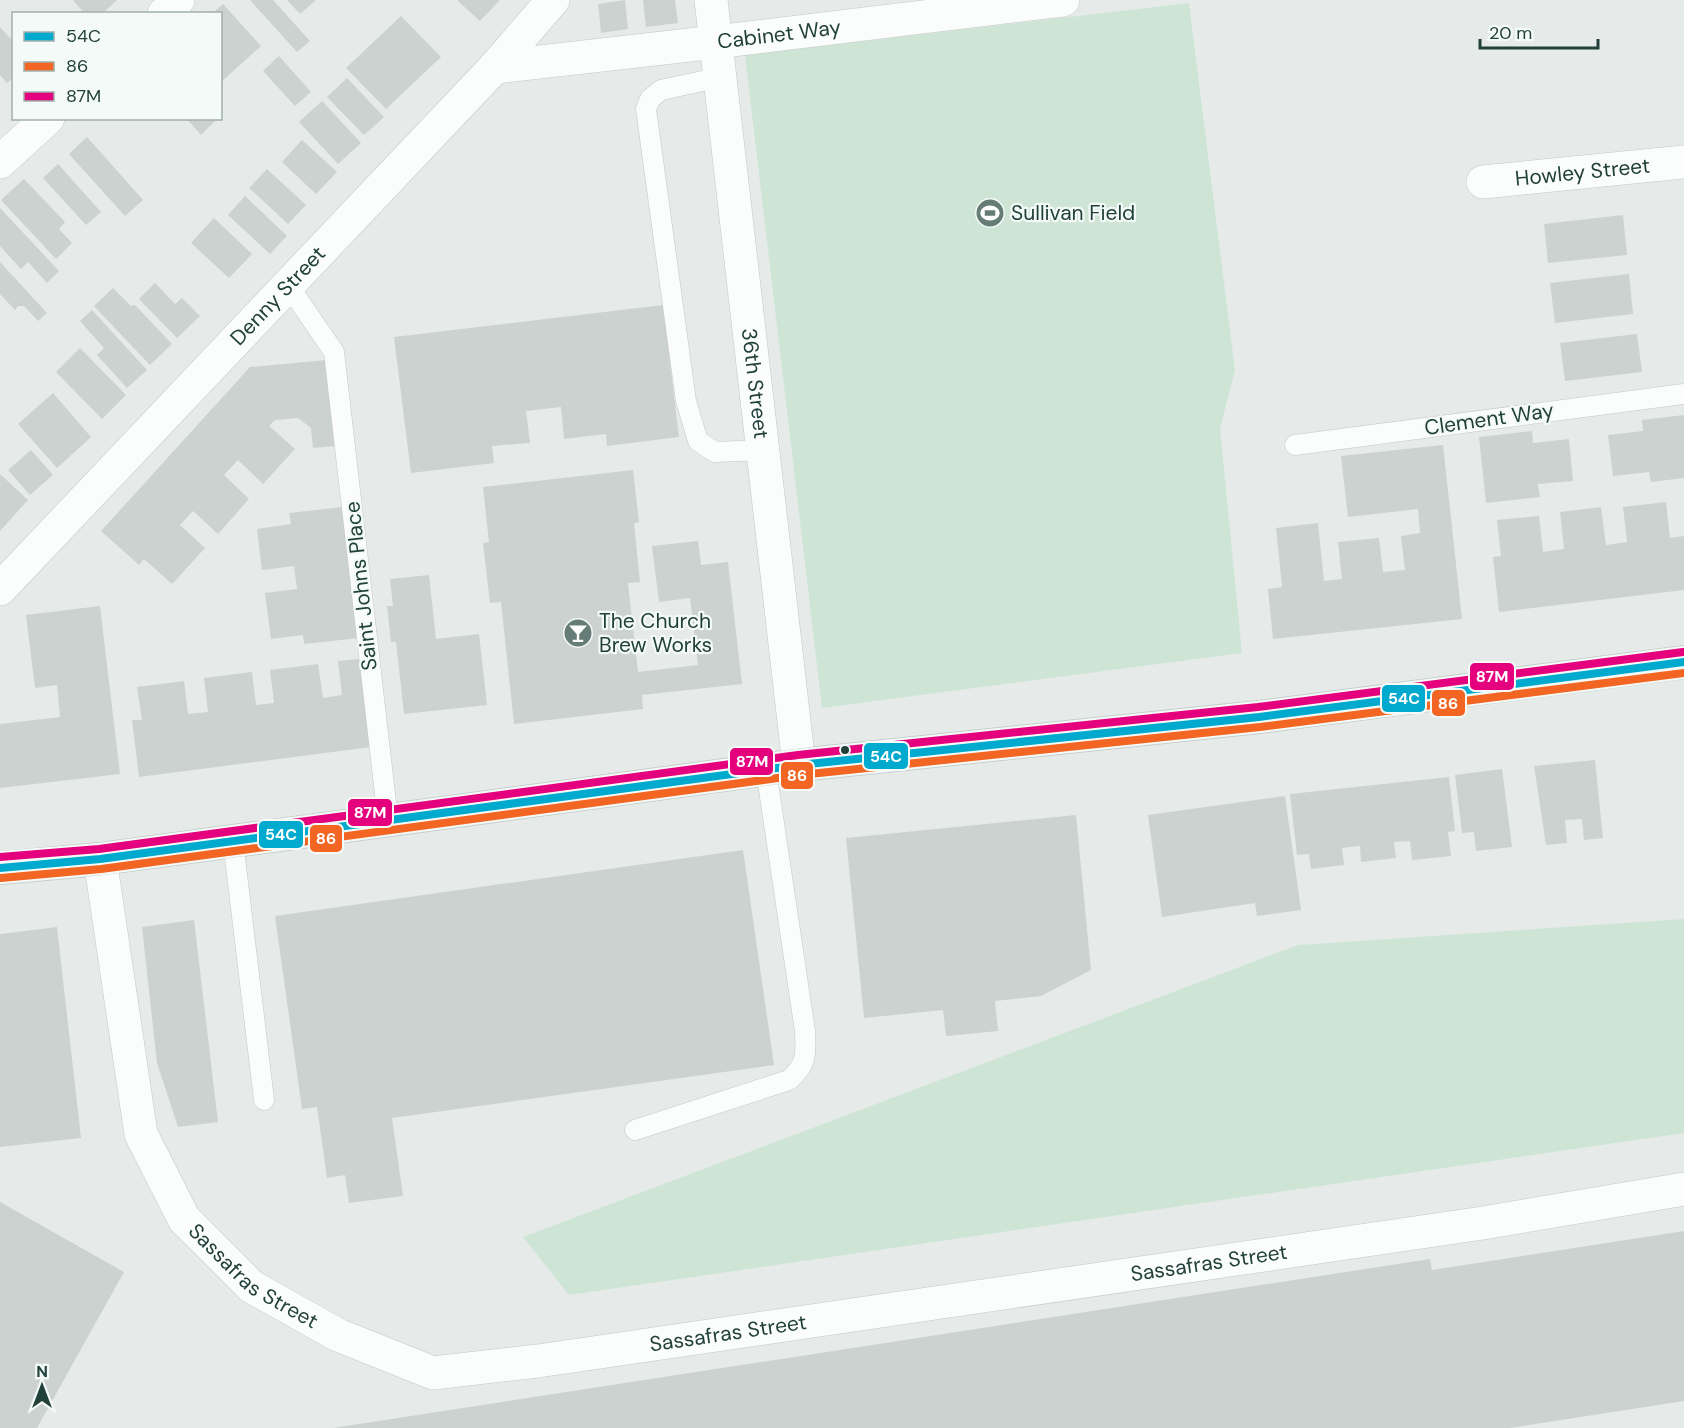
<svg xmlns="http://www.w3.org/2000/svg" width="1684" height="1428" font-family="'DM Sans',sans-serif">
  <rect width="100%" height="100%" fill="#e6ebe9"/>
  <!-- green -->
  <g fill="#cee5d6">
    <path d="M 1189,3 L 1235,370 L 1220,428 L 1242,653 L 822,708 L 745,55 Z"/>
    <path d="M 1684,919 L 1684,1133 L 569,1295 L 523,1237 L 1298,945 Z"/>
  </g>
  <!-- building -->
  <g fill="#ccd2d0">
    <path d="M 73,0 L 117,0 L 102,14 L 85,14 Z"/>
    <path d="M 250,0 L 273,0 L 310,41 L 297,52 Z"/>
    <path d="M 287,0 L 316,0 L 300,14 Z"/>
    <path d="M 457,0 L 500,0 L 480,21 Z"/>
    <path d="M 625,0 L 628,29 L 601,33 L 598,4 Z"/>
    <path d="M 643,0 L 675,0 L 678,23 L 646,27 Z"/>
    <path d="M 223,4 L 261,46 L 220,83 L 220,14 L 212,14 Z"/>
    <path d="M 401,16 L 441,57 L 386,109 L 346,68 Z"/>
    <path d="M 0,27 L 14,42 L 14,77 L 7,83 L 0,75 Z"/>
    <path d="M 279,56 L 311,92 L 295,106 L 263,71 Z"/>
    <path d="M 347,78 L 384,117 L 364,135 L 327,97 Z"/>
    <path d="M 322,101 L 361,143 L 338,164 L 299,122 Z"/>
    <path d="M 186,118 L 218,118 L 201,135 Z"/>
    <path d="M 87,137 L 143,200 L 125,216 L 69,154 Z"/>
    <path d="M 302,140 L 337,172 L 316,194 L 282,162 Z"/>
    <path d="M 58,164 L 101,212 L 86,225 L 43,178 Z"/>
    <path d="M 267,169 L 306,205 L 288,224 L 249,188 Z"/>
    <path d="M 24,179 L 65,222 L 59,229 L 72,243 L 56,259 L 1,200 Z"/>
    <path d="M 245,196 L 287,236 L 270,254 L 228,215 Z"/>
    <path d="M 0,208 L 59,271 L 47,283 L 28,262 L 21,269 L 0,246 Z"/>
    <path d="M 1623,215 L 1627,255 L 1548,263 L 1544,224 Z"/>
    <path d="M 214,218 L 252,254 L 229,278 L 191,243 Z"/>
    <path d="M 0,262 L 47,313 L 38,321 L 24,306 L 18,306 L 15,310 L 0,294 Z"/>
    <path d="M 1629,274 L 1633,314 L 1555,323 L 1550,283 Z"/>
    <path d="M 155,283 L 175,304 L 182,298 L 200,316 L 177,338 L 139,299 Z"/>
    <path d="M 113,288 L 131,306 L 135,305 L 172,344 L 150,365 L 94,306 Z"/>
    <path d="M 663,305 L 679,437 L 607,446 L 606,434 L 564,439 L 561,407 L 526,411 L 530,443 L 492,446 L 494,463 L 411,473 L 394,337 Z"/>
    <path d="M 92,310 L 147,370 L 127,388 L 97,355 L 104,348 L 80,321 Z"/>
    <path d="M 1637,334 L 1642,372 L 1565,381 L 1560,343 Z"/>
    <path d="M 80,348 L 126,395 L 102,419 L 56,372 Z"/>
    <path d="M 327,360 L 335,446 L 313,448 L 311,428 L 298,418 L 275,420 L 269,426 L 295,449 L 263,484 L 238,460 L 224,475 L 249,499 L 218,534 L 193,511 L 180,525 L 205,548 L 172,584 L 144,559 L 139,565 L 101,531 L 250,367 Z"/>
    <path d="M 53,393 L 91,437 L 57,468 L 18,424 Z"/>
    <path d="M 1684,415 L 1684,478 L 1651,482 L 1649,472 L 1613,476 L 1608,435 L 1643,431 L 1642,420 Z"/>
    <path d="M 1532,431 L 1533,443 L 1569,439 L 1573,481 L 1538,484 L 1540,497 L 1486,503 L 1479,437 Z"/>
    <path d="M 1443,445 L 1462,619 L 1273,639 L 1268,589 L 1282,587 L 1276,528 L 1318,523 L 1324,581 L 1342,579 L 1338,542 L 1379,538 L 1383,572 L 1405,570 L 1401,536 L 1420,533 L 1418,509 L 1348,517 L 1341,456 Z"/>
    <path d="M 31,450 L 53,475 L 30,495 L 8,470 Z"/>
    <path d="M 633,470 L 639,522 L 634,523 L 640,582 L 628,583 L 638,672 L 698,665 L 690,598 L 659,602 L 652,546 L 698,541 L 701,565 L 728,562 L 742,684 L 642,695 L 643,709 L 514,724 L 501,602 L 490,603 L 483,543 L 489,542 L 483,487 Z"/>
    <path d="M 0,474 L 28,500 L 0,531 Z"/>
    <path d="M 1666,502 L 1670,538 L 1684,536 L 1684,590 L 1499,612 L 1493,557 L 1501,556 L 1497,520 L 1539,516 L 1543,552 L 1564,549 L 1560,512 L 1601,507 L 1606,545 L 1627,542 L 1623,507 Z"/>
    <path d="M 343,507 L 359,638 L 304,644 L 303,635 L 271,639 L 265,593 L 297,589 L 294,566 L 262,570 L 257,529 L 291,524 L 289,513 Z"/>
    <path d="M 429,575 L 436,639 L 479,634 L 487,705 L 404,714 L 396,642 L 391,642 L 387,606 L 393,606 L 390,579 Z"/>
    <path d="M 100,606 L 120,774 L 0,788 L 0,724 L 60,717 L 57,685 L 35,688 L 26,615 Z"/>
    <path d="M 359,659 L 371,747 L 139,777 L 132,720 L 142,720 L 137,687 L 184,681 L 188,714 L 208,712 L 204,678 L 252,672 L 256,705 L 274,703 L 270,670 L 318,664 L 323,698 L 342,695 L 338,661 Z"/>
    <path d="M 1595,760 L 1603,838 L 1584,840 L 1582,819 L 1565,820 L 1567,843 L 1546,845 L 1534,766 Z"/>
    <path d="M 1502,769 L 1512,847 L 1476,851 L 1474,832 L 1462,833 L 1455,775 Z"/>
    <path d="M 1449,777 L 1455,831 L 1448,832 L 1451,856 L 1412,860 L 1410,841 L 1394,842 L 1396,858 L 1361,862 L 1360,846 L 1342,848 L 1344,865 L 1311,869 L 1309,854 L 1297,855 L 1290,794 Z"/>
    <path d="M 1285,796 L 1301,910 L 1257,916 L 1255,903 L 1162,917 L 1148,815 Z"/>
    <path d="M 1076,815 L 1091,970 L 1041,996 L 995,1001 L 998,1031 L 946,1036 L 943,1010 L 864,1018 L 846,838 Z"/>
    <path d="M 743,850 L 774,1065 L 392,1118 L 403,1196 L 349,1203 L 345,1175 L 327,1178 L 317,1107 L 302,1109 L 275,916 Z"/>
    <path d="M 194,920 L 218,1122 L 178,1127 L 157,1063 L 142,927 Z"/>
    <path d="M 57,927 L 81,1138 L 0,1147 L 0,934 Z"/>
    <path d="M 0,1202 L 124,1272 L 37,1428 L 0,1428 Z"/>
    <path d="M 1684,1231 L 1684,1401 L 1510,1428 L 333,1428 L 1430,1259 L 1432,1270 Z"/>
  </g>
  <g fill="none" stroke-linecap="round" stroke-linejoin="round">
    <!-- lane casing -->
    <g stroke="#c3c8c6" stroke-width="21">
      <g id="lane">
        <path d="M 721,77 L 661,90 L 650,99 L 646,109 L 686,401 L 698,441 L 715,452 L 763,450"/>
        <path d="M 288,285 L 334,352 L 388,820"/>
        <path d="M 1295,445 L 1684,394"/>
        <path d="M 233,841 L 264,1100"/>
        <path d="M 635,1130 L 789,1080 C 807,1064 806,1055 805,1031 L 766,770"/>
      </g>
    </g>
    <!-- street casing -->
    <g stroke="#c3c8c6" stroke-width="34">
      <g id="street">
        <path id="s1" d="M 711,0 L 799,765"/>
        <path d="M 164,14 L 178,0"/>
        <path id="s2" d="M 495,67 L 716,42 L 1063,0"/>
        <path d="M 0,162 L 48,118"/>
        <path id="s3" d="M 1483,182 L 1684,162"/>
        <path id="s4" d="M 0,589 L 495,67 L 553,0"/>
        <path id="s5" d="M 100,859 L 141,1134 L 184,1219 L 252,1287 L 338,1335 L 433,1373 L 538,1361 L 1483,1223 L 1684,1189"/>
      </g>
    </g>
    <!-- primary casing -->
    <g stroke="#c1cac8" stroke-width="34">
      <path id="primary" d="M 0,868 L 100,859 L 799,765 L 1259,717 L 1684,662"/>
    </g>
    <!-- lane -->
    <use href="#lane" stroke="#fbfcfc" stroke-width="20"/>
    <!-- street -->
    <use href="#street" stroke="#fbfcfc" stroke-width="33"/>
    <!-- primary -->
    <use href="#primary" stroke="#cdd7d4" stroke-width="33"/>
    <!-- bus-1 casing -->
    <g stroke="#f4faf7" stroke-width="12">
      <path id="bus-1" d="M 0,868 L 100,859 L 799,765 L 1259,717 L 1684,662"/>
    </g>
    <!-- bus-2 casing -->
    <g stroke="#f4faf7" stroke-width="12">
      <path id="bus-2" d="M 1,878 L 101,869 L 800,775 L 1260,727 L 1684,673"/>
    </g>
    <!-- bus-3 casing -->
    <g stroke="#f4faf7" stroke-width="12">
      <path id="bus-3" d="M 0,857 L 99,849 L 798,755 L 1258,707 L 1683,652"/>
    </g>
    <!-- bus-1 -->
    <use href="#bus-1" stroke="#00a9ce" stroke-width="8"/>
    <!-- bus-2 -->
    <use href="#bus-2" stroke="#f26522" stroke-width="8"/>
    <!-- bus-3 -->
    <use href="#bus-3" stroke="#e5007d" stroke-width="8"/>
  </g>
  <!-- icons -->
  <defs>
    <g id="stadium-disc" transform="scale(1.5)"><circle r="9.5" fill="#667c77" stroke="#f4faf7"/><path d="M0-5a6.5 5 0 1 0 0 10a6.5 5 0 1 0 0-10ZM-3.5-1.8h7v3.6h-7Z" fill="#fff"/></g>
    <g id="bar-disc" transform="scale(1.5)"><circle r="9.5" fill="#667c77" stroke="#f4faf7"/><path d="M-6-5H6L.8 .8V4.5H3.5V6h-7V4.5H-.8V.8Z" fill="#fff"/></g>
  </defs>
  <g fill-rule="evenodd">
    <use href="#stadium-disc" x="990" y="213"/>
    <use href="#bar-disc" x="578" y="633"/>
  </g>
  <!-- markers -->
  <circle fill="#214039" stroke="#f4faf7" stroke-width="2" cx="845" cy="750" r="5"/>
  <g text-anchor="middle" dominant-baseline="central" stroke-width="4.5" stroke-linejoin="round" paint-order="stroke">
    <!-- street labels -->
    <g font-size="21" fill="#214039" stroke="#f4faf7">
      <text stroke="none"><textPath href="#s2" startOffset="286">Cabinet Way</textPath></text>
      <text stroke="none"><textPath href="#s3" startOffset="100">Howley Street</textPath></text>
      <text stroke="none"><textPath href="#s4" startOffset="404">Denny Street</textPath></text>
      <text stroke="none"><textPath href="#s1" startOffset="386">36th Street</textPath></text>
      <text transform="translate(1489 419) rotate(-8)">Clement Way</text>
      <text transform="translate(361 586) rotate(-96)">Saint Johns Place</text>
      <text stroke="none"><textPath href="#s5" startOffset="1454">Sassafras Street</textPath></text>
      <text stroke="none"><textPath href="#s5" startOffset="464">Sassafras Street</textPath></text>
      <text stroke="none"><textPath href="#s5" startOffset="968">Sassafras Street</textPath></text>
    </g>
    <!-- poi labels -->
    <g font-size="21" fill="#214039" stroke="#f4faf7" text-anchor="start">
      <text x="1011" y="213">Sullivan Field</text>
      <text x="599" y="621">The Church<tspan x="599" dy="24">Brew Works</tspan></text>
    </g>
  </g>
  <g stroke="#f4faf7" stroke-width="2">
    <rect x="1469" y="662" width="46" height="29" rx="6" fill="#e5007d"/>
    <rect x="1381" y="684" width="45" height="29" rx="6" fill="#00a9ce"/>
    <rect x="1431" y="689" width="35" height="28" rx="6" fill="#f26522"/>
    <rect x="863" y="742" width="46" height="28" rx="6" fill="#00a9ce"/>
    <rect x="729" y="747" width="45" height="29" rx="6" fill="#e5007d"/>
    <rect x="780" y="761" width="34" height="29" rx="6" fill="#f26522"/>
    <rect x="347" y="798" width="46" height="29" rx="6" fill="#e5007d"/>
    <rect x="258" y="820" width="46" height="29" rx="6" fill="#00a9ce"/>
    <rect x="309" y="824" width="34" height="29" rx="6" fill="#f26522"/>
  </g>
  <g font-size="16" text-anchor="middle" font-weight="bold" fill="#fff">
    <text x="1492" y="682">87M</text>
    <text x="1404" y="704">54C</text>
    <text x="1448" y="709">86</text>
    <text x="886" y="762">54C</text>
    <text x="752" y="767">87M</text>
    <text x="797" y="781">86</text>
    <text x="370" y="818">87M</text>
    <text x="281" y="840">54C</text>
    <text x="326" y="844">86</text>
  </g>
  <!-- legend -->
  <rect x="12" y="12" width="210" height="108" fill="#f4faf7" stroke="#a0b0ab" stroke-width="1.5"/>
  <rect x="24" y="32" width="30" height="9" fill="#00a9ce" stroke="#a0b0ab" stroke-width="1.5"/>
  <text x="66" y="42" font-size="18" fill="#214039">54C</text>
  <rect x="24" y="62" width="30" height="9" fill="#f26522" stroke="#a0b0ab" stroke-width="1.5"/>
  <text x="66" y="72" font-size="18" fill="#214039">86</text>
  <rect x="24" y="92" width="30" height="9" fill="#e5007d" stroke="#a0b0ab" stroke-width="1.5"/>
  <text x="66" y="102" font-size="18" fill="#214039">87M</text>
  <!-- north arrow -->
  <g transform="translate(42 1386)" stroke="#f4faf7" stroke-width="4.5" paint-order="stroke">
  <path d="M0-4.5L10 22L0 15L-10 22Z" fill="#214039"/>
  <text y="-9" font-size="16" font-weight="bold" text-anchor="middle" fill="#214039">N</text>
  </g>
  <!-- scale -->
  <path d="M1480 39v9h118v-9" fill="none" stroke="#214039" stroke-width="3"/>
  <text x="1489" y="39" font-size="18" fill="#214039" stroke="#f4faf7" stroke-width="4.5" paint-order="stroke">20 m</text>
</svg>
